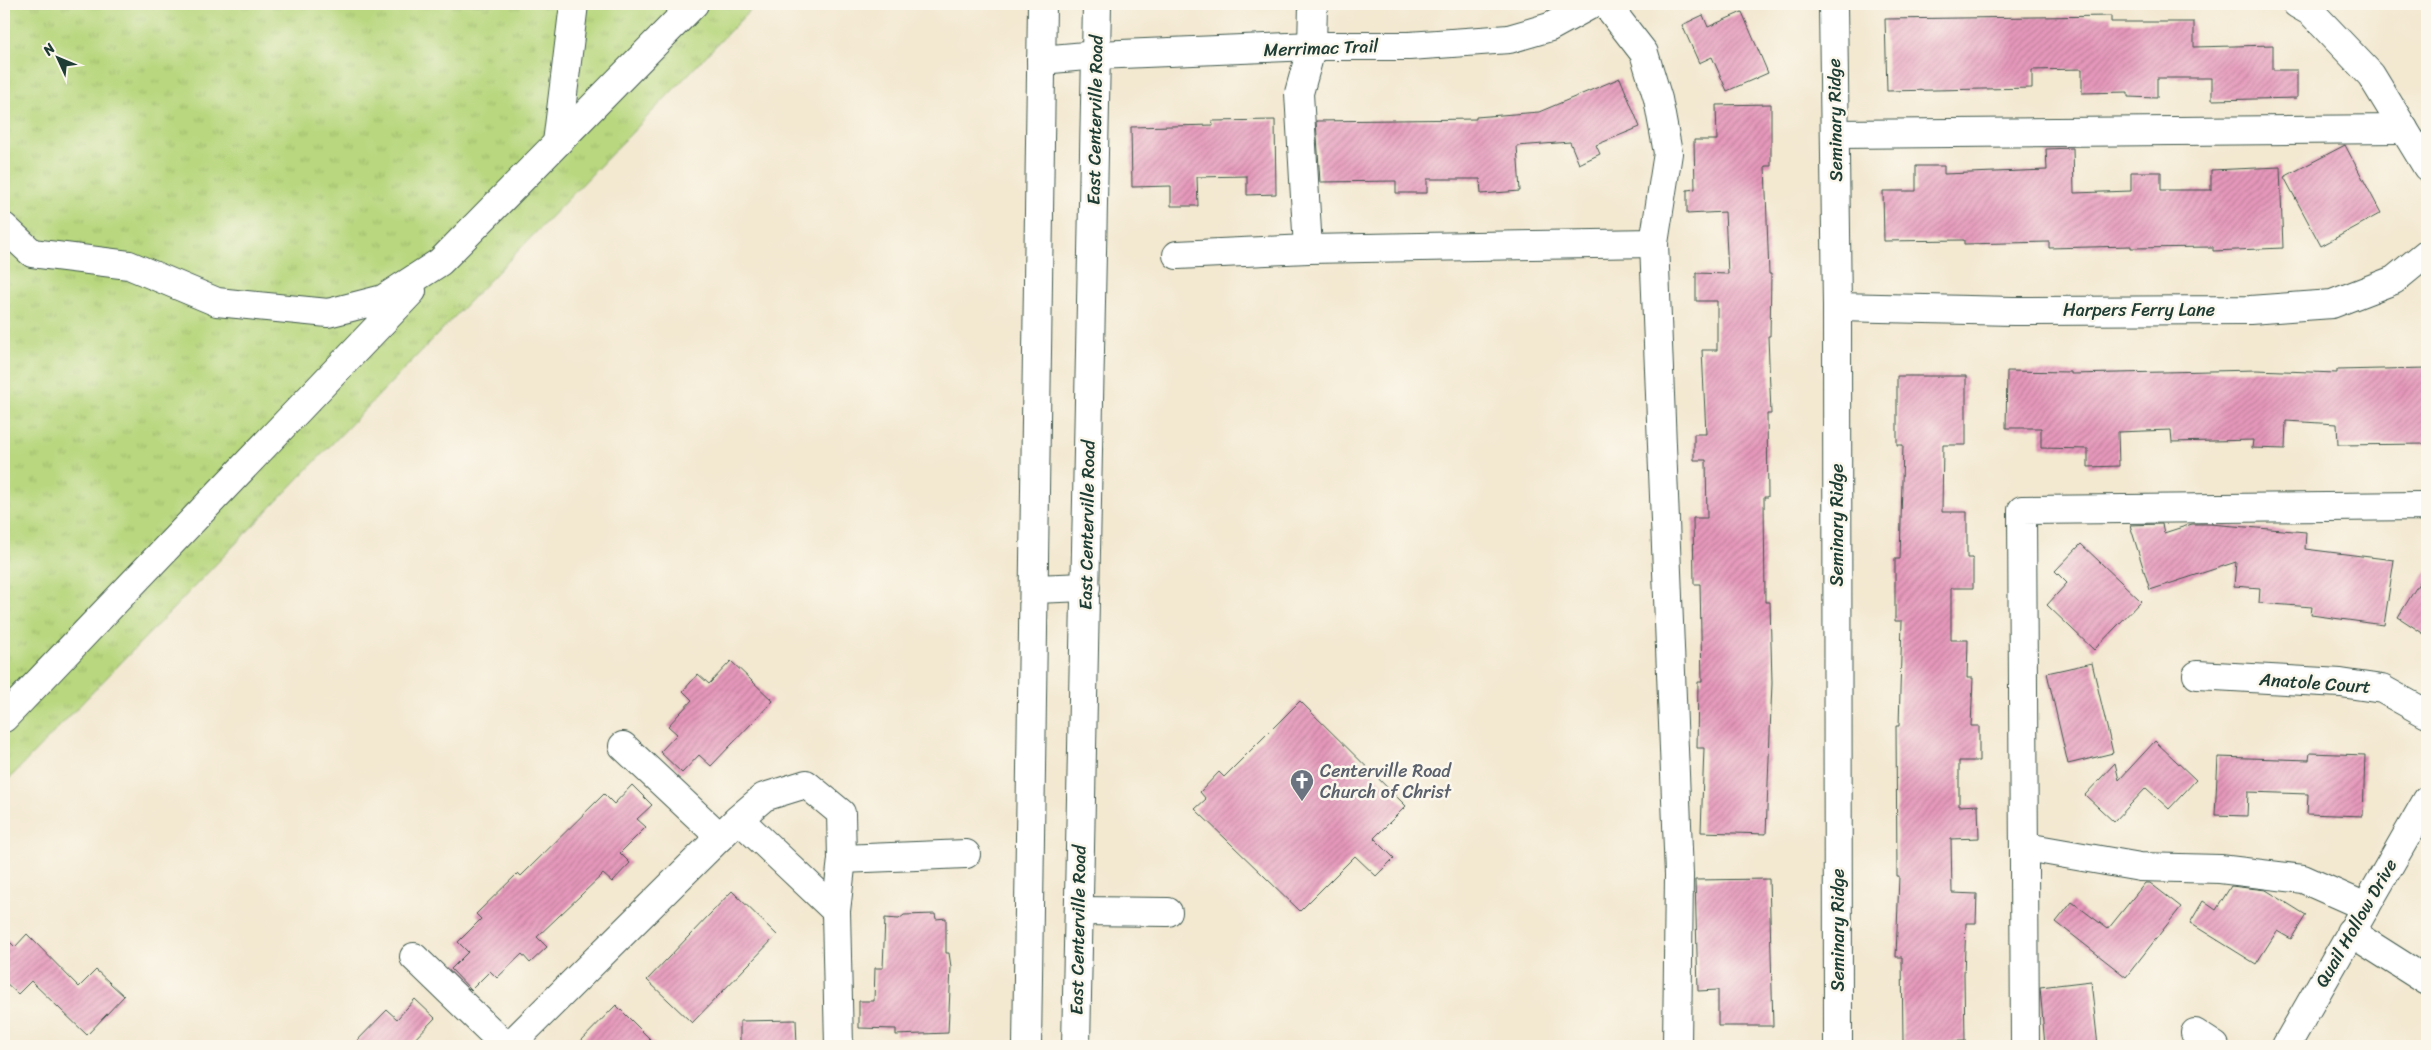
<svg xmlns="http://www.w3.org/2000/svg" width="2431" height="1050" font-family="Sriracha,sans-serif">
  <defs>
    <pattern id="park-tufts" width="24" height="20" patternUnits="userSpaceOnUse" patternTransform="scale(1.25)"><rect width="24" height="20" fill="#b8d77e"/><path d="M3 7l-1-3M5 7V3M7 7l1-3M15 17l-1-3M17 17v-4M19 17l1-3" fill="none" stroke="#9eb96e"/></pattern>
    <pattern id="building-hatch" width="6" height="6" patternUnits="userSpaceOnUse" patternTransform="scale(1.25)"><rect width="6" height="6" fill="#e698bb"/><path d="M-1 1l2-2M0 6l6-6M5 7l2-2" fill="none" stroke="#ba7d99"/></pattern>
  </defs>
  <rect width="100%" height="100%" fill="#fbf7ec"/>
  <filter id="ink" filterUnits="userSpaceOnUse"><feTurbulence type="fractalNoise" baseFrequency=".02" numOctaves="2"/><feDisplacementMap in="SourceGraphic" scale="10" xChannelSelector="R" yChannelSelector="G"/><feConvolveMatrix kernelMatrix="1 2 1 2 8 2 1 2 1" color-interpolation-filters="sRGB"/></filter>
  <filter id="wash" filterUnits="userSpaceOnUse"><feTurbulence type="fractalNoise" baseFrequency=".0096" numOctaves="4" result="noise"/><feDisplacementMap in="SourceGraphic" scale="20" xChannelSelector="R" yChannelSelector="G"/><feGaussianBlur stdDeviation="1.12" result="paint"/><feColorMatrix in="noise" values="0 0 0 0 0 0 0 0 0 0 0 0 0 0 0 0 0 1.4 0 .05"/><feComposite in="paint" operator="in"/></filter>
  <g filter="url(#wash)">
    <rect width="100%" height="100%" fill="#f3e8d0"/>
    <!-- park -->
    <path fill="url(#park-tufts)" stroke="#6c8a59" d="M 4,4 L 756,4 L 4,784 Z"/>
    <g id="blocks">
      <!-- building -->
      <g fill="url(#building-hatch)">
        <path d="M 1742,12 L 1768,73 L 1727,91 L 1712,57 L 1699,63 L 1682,25 L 1703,15 L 1708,27 Z"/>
        <path d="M 2111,16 L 2111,22 L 2194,22 L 2194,47 L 2273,45 L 2273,70 L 2297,70 L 2297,98 L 2212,100 L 2212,78 L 2157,78 L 2157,98 L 2128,97 L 2128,92 L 2082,93 L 2082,69 L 2032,70 L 2032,88 L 1887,91 L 1885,19 Z"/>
        <path d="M 1620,78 L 1640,127 L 1596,145 L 1600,154 L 1579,164 L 1570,142 L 1517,146 L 1520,191 L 1481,194 L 1480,179 L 1427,179 L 1427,193 L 1396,193 L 1396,181 L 1320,182 L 1316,121 L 1476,119 L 1476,117 L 1539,112 Z"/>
        <path d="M 1771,104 L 1771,166 L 1765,166 L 1769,274 L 1771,274 L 1770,336 L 1768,336 L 1771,414 L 1767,414 L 1768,497 L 1764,497 L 1765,602 L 1770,602 L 1772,683 L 1766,834 L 1701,832 L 1704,748 L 1697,748 L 1698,682 L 1702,682 L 1700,584 L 1694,584 L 1693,518 L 1707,518 L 1706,460 L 1694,460 L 1694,434 L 1706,434 L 1702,350 L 1717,350 L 1717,301 L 1696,301 L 1696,273 L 1728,274 L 1725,212 L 1687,214 L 1687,190 L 1695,189 L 1694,140 L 1717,140 L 1716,105 Z"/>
        <path d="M 1275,120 L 1276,194 L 1247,195 L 1247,176 L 1197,177 L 1198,206 L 1171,206 L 1171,186 L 1132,187 L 1131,127 L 1213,125 L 1212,121 Z"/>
        <path d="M 2345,145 L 2381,213 L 2321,246 L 2284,177 Z"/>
        <path d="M 2073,148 L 2074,193 L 2131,191 L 2131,172 L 2161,172 L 2161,190 L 2211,190 L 2211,170 L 2280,167 L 2283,248 L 2213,251 L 2213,247 L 2131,248 L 2131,246 L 2049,248 L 2049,242 L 1964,244 L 1964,240 L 1884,241 L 1883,191 L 1916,191 L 1916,166 L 1944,166 L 1944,174 L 2047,170 L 2046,149 Z"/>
        <path d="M 2427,368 L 2427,444 L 2338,445 L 2337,424 L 2286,421 L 2285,449 L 2252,448 L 2253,440 L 2172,442 L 2171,430 L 2118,432 L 2119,466 L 2088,467 L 2088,449 L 2041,448 L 2041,428 L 2006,428 L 2007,371 L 2071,372 L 2071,374 L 2256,370 L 2337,373 L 2337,370 Z"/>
        <path d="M 1897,376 L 1966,376 L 1966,445 L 1943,445 L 1942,512 L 1967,512 L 1967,558 L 1973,558 L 1973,588 L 1951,588 L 1951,640 L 1968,640 L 1967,678 L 1973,678 L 1971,726 L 1979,726 L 1979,761 L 1959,761 L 1959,806 L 1978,805 L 1979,838 L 1951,839 L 1952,893 L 1977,894 L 1976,923 L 1966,923 L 1964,974 L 1965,1041 L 1903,1042 L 1902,957 L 1896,957 L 1899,876 L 1897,876 L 1896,726 L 1899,726 L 1902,621 L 1895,621 L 1895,559 L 1900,559 L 1903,445 L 1897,445 Z"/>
        <path d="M 2162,524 L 2164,533 L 2192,524 L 2210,524 L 2306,532 L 2305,549 L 2394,560 L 2384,625 L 2311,615 L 2312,607 L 2259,603 L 2260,588 L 2234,586 L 2236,562 L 2150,590 L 2130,525 Z"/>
        <path d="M 2081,544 L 2141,601 L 2094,650 L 2047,605 L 2067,583 L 2055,571 Z"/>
        <path d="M 2427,570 L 2427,636 L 2398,617 Z"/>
        <path d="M 731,661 L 773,701 L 711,766 L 699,755 L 682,773 L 660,752 L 677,734 L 668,726 L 692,700 L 683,691 L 698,674 L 709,684 Z"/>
        <path d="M 2092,663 L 2113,753 L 2068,764 L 2047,673 Z"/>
        <path d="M 1300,701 L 1406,806 L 1374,838 L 1394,858 L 1376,876 L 1355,856 L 1300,911 L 1195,809 L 1206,799 L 1200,792 L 1219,772 L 1224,777 Z"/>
        <path d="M 2155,741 L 2196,780 L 2169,809 L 2146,788 L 2114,822 L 2085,795 L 2115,763 L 2119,780 Z"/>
        <path d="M 2310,753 L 2365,755 L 2363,816 L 2307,814 L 2308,794 L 2248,792 L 2247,816 L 2215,815 L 2218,757 L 2309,760 Z"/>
        <path d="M 632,785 L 652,805 L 637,819 L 646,827 L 620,853 L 630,863 L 612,882 L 603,874 L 537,937 L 547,947 L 530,963 L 522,954 L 497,978 L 490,971 L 471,990 L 451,969 L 468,952 L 458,942 L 481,919 L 476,914 L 518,873 L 521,876 L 604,794 L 614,804 Z"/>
        <path d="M 1769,879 L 1773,1026 L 1718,1026 L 1718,990 L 1698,991 L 1695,880 Z"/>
        <path d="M 2145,883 L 2150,883 L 2181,907 L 2126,977 L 2056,922 L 2072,902 L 2108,929 Z"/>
        <path d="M 2231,886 L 2266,890 L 2306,915 L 2291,939 L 2277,931 L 2256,964 L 2190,923 L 2203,901 L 2216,910 Z"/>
        <path d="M 732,891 L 777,935 L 692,1023 L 647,980 Z"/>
        <path d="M 935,914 L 936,919 L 946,918 L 946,953 L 949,953 L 951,967 L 948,1033 L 896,1035 L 896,1029 L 859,1028 L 859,1001 L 874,1001 L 875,968 L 883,968 L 885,918 L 899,919 L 904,915 Z"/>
        <path d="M 27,934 L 79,987 L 96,970 L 124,996 L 87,1035 L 31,981 L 18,994 L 4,981 L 4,936 L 15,947 Z"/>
        <path d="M 2091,981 L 2098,1046 L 2045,1046 L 2040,987 Z"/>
        <path d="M 415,999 L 435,1018 L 408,1046 L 352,1046 L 387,1010 L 397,1019 Z"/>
        <path d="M 616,1005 L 657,1046 L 576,1046 Z"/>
        <path d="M 796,1020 L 797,1046 L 740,1046 L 740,1021 Z"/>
      </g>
    </g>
  </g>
  <g filter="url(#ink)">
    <use href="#blocks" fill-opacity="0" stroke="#3f574b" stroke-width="1"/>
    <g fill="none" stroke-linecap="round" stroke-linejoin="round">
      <!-- minor casing -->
      <g stroke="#3f574b" stroke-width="30">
        <g id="minor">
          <path d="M 1833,4 L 1837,307 L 1838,1046"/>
          <path d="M 2297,4 L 2311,12 L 2371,75 L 2427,167"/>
          <path d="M 1041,60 L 1097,55 L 1312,46 L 1409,46 L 1509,39 L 1550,27 L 1592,4"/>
          <path d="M 1835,134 L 2404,129"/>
          <path d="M 557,143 L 574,4"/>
          <path d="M 4,227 L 32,253 L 129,265 L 217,302 L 328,313 L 383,299 L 440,262 L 694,4"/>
          <path d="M 1654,243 L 1679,875 L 1677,1046"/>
          <path d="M 1308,249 L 1299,93 L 1312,46 L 1313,4"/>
          <path d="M 1177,255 L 1308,249 L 1654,243 L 1668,153 L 1658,99 L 1644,53 L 1606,4"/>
          <path d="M 1837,307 L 2013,311 L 2250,310 L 2332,304 L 2394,280 L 2427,253"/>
          <path d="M 2197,675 L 2341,683 L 2382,689 L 2427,714"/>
          <path d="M 4,718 L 412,291"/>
          <path d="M 623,746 L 720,837"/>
          <path d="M 739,819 L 836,911"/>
          <path d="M 2026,847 L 2140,867 L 2220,869 L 2303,879 L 2366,907"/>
          <path d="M 842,859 L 966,854"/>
          <path d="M 1079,911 L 1168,912"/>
          <path d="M 2350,932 L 2427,981"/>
          <path d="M 414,957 L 506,1046"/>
          <path d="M 2195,1033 L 2215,1046"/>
          <path d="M 509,1046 L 737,820 L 764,797 L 806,784 L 841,813 L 842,859 L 836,911 L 839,1046"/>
          <path d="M 2025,1046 L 2022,510 L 2421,506 L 2427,508"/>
          <path d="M 2286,1046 L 2427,800"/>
        </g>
      </g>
      <!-- major casing -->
      <g stroke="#3f574b" stroke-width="30">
        <g id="major">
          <path d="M 1034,589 L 1086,587"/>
          <path d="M 1027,1046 L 1042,4"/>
          <path d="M 1076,1046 L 1097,4"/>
        </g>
      </g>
      <!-- minor -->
      <use href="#minor" stroke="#fff" stroke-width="28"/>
      <!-- major -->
      <use href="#major" stroke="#fff" stroke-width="28"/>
    </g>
  </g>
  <!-- icons -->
  <defs>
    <g id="church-pin" transform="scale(1.25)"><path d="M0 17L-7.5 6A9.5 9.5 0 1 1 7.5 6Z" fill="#6b7280" stroke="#fbf7ec"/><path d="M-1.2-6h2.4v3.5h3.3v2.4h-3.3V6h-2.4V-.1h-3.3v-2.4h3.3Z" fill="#fff"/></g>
  </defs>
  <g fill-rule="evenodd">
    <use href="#church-pin" x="1302" y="781"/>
  </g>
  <g text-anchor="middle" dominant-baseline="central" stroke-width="5" stroke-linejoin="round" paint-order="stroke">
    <!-- street labels -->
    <g font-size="18" fill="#1f3d34" stroke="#fbf7ec">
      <text transform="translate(1321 48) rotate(-2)">Merrimac Trail</text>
      <text transform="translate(1095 120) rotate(-89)">East Centerville Road</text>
      <text transform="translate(1835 120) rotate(-91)">Seminary Ridge</text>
      <text x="2139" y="310">Harpers Ferry Lane</text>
      <text transform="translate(1087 525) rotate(-89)">East Centerville Road</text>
      <text transform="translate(1837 525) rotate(-90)">Seminary Ridge</text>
      <text transform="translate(2315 683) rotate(4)">Anatole Court</text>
      <text transform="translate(2356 923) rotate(-60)">Quail Hollow Drive</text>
      <text transform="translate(1078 930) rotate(-89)">East Centerville Road</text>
      <text transform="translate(1838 930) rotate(-90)">Seminary Ridge</text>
    </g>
    <!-- worship labels -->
    <g font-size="18" fill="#5b616d" stroke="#fbf7ec" text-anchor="start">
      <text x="1320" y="771">Centerville Road<tspan x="1320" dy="21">Church of Christ</tspan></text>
    </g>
  </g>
  <!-- margin -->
  <rect width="2431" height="1050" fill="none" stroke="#fbf7ec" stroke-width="20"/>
  <!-- north arrow -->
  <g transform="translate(58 58) rotate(314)" stroke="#fbf7ec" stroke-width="4" paint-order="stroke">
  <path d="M0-4L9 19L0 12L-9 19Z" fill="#1f3d34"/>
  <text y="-8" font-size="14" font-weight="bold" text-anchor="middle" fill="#1f3d34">N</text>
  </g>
</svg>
